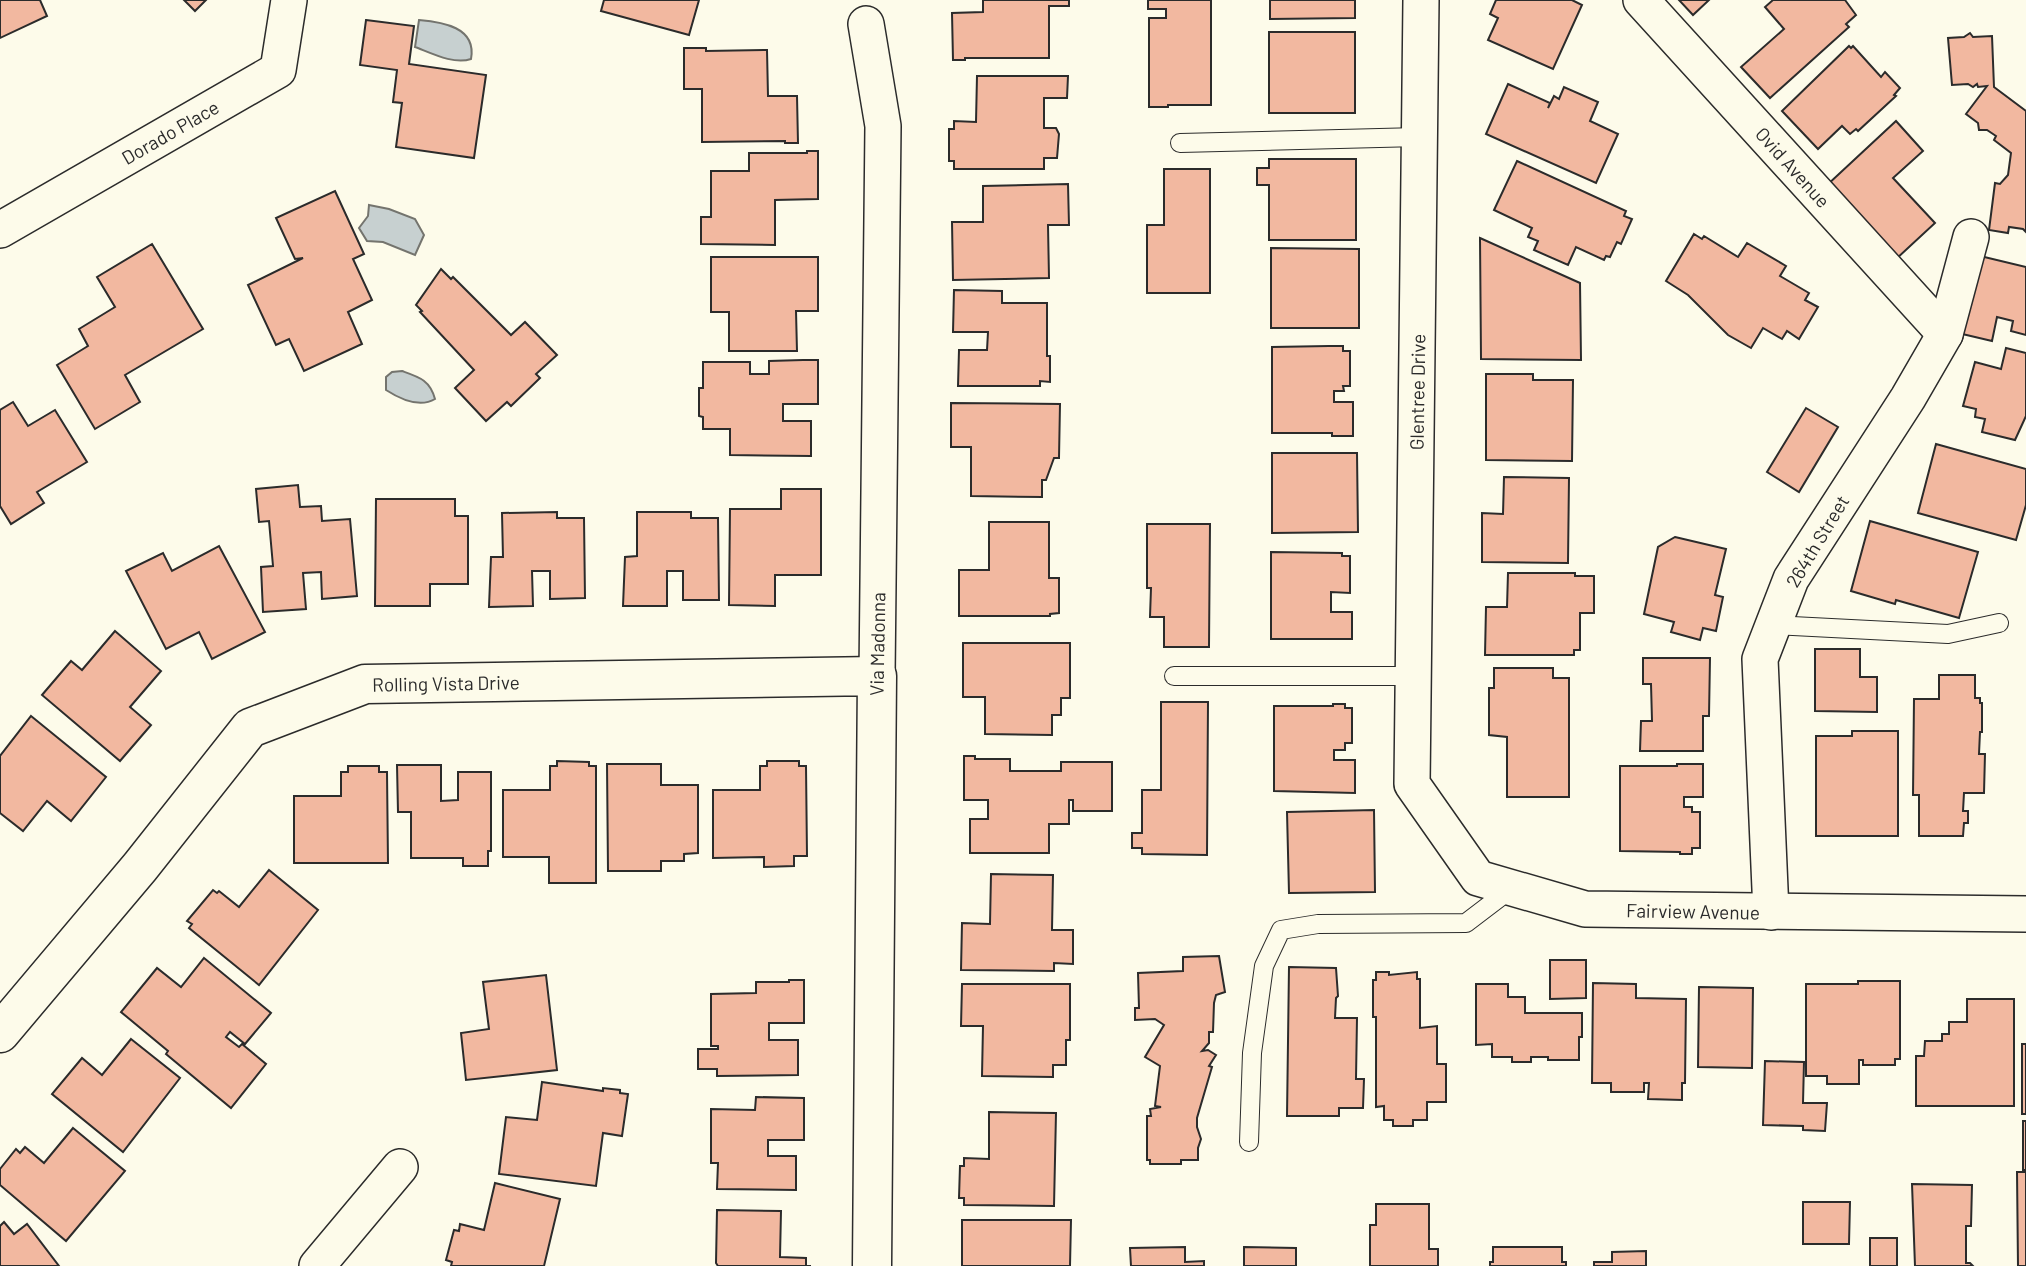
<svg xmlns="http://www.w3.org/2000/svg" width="2026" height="1266" font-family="Barlow,sans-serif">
  <rect width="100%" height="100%" fill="#fdfbea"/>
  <!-- water -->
  <g fill="#c7d0d0" stroke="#74746e" stroke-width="2">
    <path d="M 419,20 C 442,22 477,27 471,59 C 454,65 431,53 415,47 Z"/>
    <path d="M 369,205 L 389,209 L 415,219 L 424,235 L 415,255 L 383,242 L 367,241 L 359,228 L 368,216 Z"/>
    <path d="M 402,371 C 419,377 430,380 435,399 C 420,408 400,399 386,390 L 386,377 L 392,372 Z"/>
  </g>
  <!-- building -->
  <g fill="#f2b8a0" stroke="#2b2b2b" stroke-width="2">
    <path d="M 0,0 L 40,0 L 47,16 L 0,38 Z"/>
    <path d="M 184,0 L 206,0 L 195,11 Z"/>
    <path d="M 604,0 L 699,0 L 689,35 L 601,11 Z"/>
    <path d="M 983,0 L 1069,0 L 1069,6 L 1049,6 L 1049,58 L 965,58 L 965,60 L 953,60 L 952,13 L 983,12 Z"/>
    <path d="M 1148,0 L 1211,0 L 1211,105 L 1168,105 L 1168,107 L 1149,107 L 1149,18 L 1166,18 L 1166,9 L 1148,9 Z"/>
    <path d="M 1270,0 L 1355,0 L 1355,18 L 1270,19 Z"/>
    <path d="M 1496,0 L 1572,0 L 1582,5 L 1553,69 L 1488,40 L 1498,18 L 1490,14 Z"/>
    <path d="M 1679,0 L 1709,0 L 1693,15 Z"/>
    <path d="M 1773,0 L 1845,0 L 1856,15 L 1846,24 L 1849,27 L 1770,98 L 1741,67 L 1784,29 L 1765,7 Z"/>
    <path d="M 366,20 L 414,26 L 409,64 L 486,75 L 474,158 L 396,147 L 402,103 L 393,102 L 397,70 L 360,65 Z"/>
    <rect x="1269" y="32" width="86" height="81"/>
    <path d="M 1970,33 L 1973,37 L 1992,36 L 1994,87 L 2026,111 L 2026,232 L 2023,229 L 2009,227 L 2008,233 L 1989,230 L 1995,183 L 2000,184 L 2008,175 L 2011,153 L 1994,140 L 1996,136 L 1987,130 L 1979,130 L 1978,123 L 1966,114 L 1987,86 L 1978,87 L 1977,84 L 1973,87 L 1968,84 L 1952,85 L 1948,38 L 1964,37 Z"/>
    <path d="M 1849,46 L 1851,48 L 1853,46 L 1881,77 L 1885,72 L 1900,88 L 1894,95 L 1896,96 L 1858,131 L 1856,129 L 1850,134 L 1842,126 L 1818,149 L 1782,111 Z"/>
    <path d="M 684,48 L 706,48 L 706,51 L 767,50 L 768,96 L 797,96 L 798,143 L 785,143 L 785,141 L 702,142 L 702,89 L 684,89 Z"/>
    <path d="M 977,76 L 1068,76 L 1067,98 L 1044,98 L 1044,128 L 1056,128 L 1059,134 L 1057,158 L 1044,158 L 1044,169 L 954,169 L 954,161 L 949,161 L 949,129 L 954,129 L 954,121 L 976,122 Z"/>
    <path d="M 1508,84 L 1550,103 L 1548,108 L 1554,96 L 1559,99 L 1564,87 L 1598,102 L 1590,121 L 1618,134 L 1596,183 L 1486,134 Z"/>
    <path d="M 1896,121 L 1923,151 L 1893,178 L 1935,223 L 1895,260 L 1826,186 Z"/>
    <path d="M 807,151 L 818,151 L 818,199 L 775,200 L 775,245 L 701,244 L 701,217 L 711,217 L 711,171 L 749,171 L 749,153 L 807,153 Z"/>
    <path d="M 1269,159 L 1356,159 L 1356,240 L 1269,240 L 1269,185 L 1257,185 L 1257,168 L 1269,168 Z"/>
    <path d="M 1517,161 L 1626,211 L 1624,216 L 1632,219 L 1621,244 L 1617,242 L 1610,257 L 1606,256 L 1604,260 L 1576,247 L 1568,265 L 1534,250 L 1538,241 L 1528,237 L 1532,228 L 1494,210 Z"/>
    <path d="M 1164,169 L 1210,169 L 1210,293 L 1147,293 L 1147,225 L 1164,225 Z"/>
    <path d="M 1068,184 L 1069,225 L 1048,225 L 1049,278 L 953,280 L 952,222 L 983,222 L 983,186 Z"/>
    <path d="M 335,191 L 364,254 L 353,259 L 372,300 L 348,312 L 362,344 L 304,371 L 289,339 L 276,345 L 248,285 L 303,258 L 295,259 L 276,218 Z"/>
    <path d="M 1694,234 L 1702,239 L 1704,236 L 1738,257 L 1747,243 L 1786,266 L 1780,276 L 1809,293 L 1805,300 L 1818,307 L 1799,339 L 1787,331 L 1782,339 L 1763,328 L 1751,348 L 1728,335 L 1688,295 L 1666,281 Z"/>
    <path d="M 1480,238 L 1580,283 L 1581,360 L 1481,359 Z"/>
    <path d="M 152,244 L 203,329 L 125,375 L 140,402 L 95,429 L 57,365 L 88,346 L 79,329 L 115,307 L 97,277 Z"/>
    <path d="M 1271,248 L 1359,249 L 1359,328 L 1271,328 Z"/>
    <path d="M 1976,255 L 2026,267 L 2026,335 L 2011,331 L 2013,321 L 1997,317 L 1992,341 L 1958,333 Z"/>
    <path d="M 711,257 L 818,257 L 818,311 L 796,311 L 797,351 L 729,351 L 729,312 L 711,312 Z"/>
    <path d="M 441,269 L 451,279 L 453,277 L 511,335 L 525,322 L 557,355 L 536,374 L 540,378 L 511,406 L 507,402 L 486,421 L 455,388 L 474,370 L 420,312 L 422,311 L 416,305 Z"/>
    <path d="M 954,290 L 1002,291 L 1002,303 L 1047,303 L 1047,356 L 1050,356 L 1050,382 L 1040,381 L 1040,386 L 958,386 L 959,350 L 987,350 L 988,332 L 953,332 Z"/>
    <path d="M 1329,346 L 1343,346 L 1343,351 L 1350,351 L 1350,386 L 1343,386 L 1344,391 L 1334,391 L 1334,402 L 1353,402 L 1353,436 L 1332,436 L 1332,433 L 1272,433 L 1272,347 Z"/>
    <path d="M 2006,348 L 2026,353 L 2026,416 L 2015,440 L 1982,432 L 1985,419 L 1975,417 L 1976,409 L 1963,406 L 1975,362 L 2001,369 Z"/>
    <path d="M 803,360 L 818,360 L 818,404 L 783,404 L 783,421 L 811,421 L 811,456 L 730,455 L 730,429 L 703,429 L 703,417 L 699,416 L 699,388 L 703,388 L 703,362 L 750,362 L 750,374 L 769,374 L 769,361 Z"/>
    <path d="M 1486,374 L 1533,374 L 1533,380 L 1573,380 L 1572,461 L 1486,460 Z"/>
    <path d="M 13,402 L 28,426 L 55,410 L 87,462 L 37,492 L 44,503 L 11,524 L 0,506 L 0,410 Z"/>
    <path d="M 951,403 L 1060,404 L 1059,458 L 1054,458 L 1046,480 L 1042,480 L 1042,497 L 971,496 L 971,447 L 951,447 Z"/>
    <path d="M 1806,408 L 1838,427 L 1799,492 L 1767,472 Z"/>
    <path d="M 1936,444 L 2026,469 L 2026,505 L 2016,540 L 1918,513 Z"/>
    <path d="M 1272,453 L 1357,453 L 1358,532 L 1272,533 Z"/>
    <path d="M 1504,477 L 1569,478 L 1568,563 L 1482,562 L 1482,513 L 1503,514 Z"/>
    <path d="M 298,485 L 300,507 L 321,506 L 322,521 L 350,519 L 357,596 L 322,599 L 321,572 L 303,573 L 306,609 L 263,612 L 261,567 L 273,566 L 269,521 L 259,522 L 256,489 Z"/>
    <path d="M 781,489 L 821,489 L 821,575 L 775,575 L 775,606 L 729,605 L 730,509 L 781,509 Z"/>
    <path d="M 376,499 L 455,499 L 455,516 L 468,516 L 468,584 L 430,584 L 430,606 L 375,606 Z"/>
    <path d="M 557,512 L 557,518 L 584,518 L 585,598 L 550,599 L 550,571 L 532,571 L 533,606 L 489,607 L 491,557 L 503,557 L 502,513 Z"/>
    <path d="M 637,512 L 691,512 L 691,518 L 718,518 L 719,600 L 683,600 L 683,571 L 667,571 L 667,606 L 623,606 L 625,557 L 637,556 Z"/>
    <path d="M 1870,521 L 1978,552 L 1959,618 L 1896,600 L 1895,604 L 1851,591 Z"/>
    <path d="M 989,522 L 1049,522 L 1049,578 L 1059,578 L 1059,613 L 1050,614 L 1050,616 L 959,616 L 959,570 L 989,570 Z"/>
    <path d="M 1147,524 L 1210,524 L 1209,647 L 1164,647 L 1164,617 L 1150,617 L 1151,588 L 1147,588 Z"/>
    <path d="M 1675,537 L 1726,549 L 1715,595 L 1723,597 L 1716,631 L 1703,628 L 1700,640 L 1671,632 L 1674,622 L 1644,614 L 1658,547 Z"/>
    <path d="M 219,546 L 265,632 L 212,659 L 199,632 L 166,649 L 126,571 L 163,553 L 172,571 Z"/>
    <path d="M 1271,552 L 1342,553 L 1342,556 L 1350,556 L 1350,593 L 1331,592 L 1331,612 L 1352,612 L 1352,639 L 1271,639 Z"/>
    <path d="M 1508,573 L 1575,573 L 1575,576 L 1594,576 L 1594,613 L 1580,613 L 1580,650 L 1574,650 L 1574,655 L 1485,655 L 1486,607 L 1507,607 Z"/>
    <path d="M 115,631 L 161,671 L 130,707 L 151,725 L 120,761 L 42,695 L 71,661 L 82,670 Z"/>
    <path d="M 963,643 L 1070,643 L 1070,698 L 1061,698 L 1061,715 L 1052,715 L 1052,735 L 985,734 L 985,697 L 963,697 Z"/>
    <path d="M 1815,649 L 1860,649 L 1860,677 L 1877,677 L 1877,712 L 1815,711 Z"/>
    <path d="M 1643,658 L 1710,658 L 1709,716 L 1703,716 L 1703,751 L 1640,751 L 1641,721 L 1652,721 L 1651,684 L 1643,684 Z"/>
    <path d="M 1494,668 L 1553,668 L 1553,678 L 1569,678 L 1569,797 L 1507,797 L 1507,737 L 1489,735 L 1489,688 L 1494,688 Z"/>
    <path d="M 1939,675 L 1975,675 L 1975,698 L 1980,698 L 1980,703 L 1982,703 L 1982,732 L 1980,732 L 1979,754 L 1985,754 L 1984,793 L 1964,793 L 1963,811 L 1968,811 L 1968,823 L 1964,823 L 1963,836 L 1919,836 L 1919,795 L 1913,795 L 1914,699 L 1939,699 Z"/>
    <path d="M 1161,702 L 1208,702 L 1207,855 L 1142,854 L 1142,848 L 1132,848 L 1132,833 L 1142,833 L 1142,790 L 1161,790 Z"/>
    <path d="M 1333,704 L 1345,704 L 1345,708 L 1352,708 L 1352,743 L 1345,743 L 1345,750 L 1334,750 L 1334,760 L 1355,760 L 1355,793 L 1274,791 L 1274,706 L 1333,706 Z"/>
    <path d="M 31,716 L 106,777 L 71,821 L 47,801 L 23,831 L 0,813 L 0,756 Z"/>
    <path d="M 1852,731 L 1898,731 L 1898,836 L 1816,836 L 1816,736 L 1852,736 Z"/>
    <path d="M 964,756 L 975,756 L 975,759 L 1010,759 L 1010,771 L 1061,771 L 1061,762 L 1112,762 L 1112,811 L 1073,811 L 1073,800 L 1069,800 L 1069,824 L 1049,824 L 1049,853 L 970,853 L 970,819 L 988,819 L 988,800 L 964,800 Z"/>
    <path d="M 557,761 L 589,762 L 589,766 L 596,766 L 596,883 L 549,883 L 549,857 L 503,857 L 503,790 L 550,790 L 550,766 L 557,766 Z"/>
    <path d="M 767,761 L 799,761 L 799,766 L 806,766 L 807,856 L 794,856 L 794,866 L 764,867 L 764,857 L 713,858 L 713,790 L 760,790 L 760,766 L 767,766 Z"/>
    <path d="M 607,764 L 661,764 L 661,785 L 698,785 L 698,853 L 684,854 L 684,861 L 661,861 L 661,871 L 608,871 Z"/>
    <path d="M 1677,764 L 1703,764 L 1703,797 L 1684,797 L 1684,807 L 1692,807 L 1692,812 L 1700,812 L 1700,848 L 1692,848 L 1692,854 L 1680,854 L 1680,852 L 1620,851 L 1620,766 L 1677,766 Z"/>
    <path d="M 397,765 L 441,765 L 441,801 L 458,800 L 458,772 L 491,772 L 491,851 L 488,851 L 488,866 L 463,866 L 463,858 L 411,858 L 411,812 L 398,812 Z"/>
    <path d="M 348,766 L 379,766 L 379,772 L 387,772 L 388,863 L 294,863 L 294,796 L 341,796 L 341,772 L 348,772 Z"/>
    <path d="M 1374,810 L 1375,892 L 1289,893 L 1287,812 Z"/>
    <path d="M 269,870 L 318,910 L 259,985 L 189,928 L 192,924 L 187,921 L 213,890 L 217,893 L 219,891 L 239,907 Z"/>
    <path d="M 991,874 L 1053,875 L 1052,930 L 1073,930 L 1073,964 L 1054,963 L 1054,971 L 961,970 L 962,923 L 990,924 Z"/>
    <path d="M 1219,956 L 1225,992 L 1216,995 L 1214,1003 L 1213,1032 L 1209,1032 L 1209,1043 L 1202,1051 L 1208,1050 L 1216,1055 L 1209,1066 L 1212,1067 L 1197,1118 L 1197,1127 L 1201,1139 L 1198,1148 L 1198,1160 L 1181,1160 L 1181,1164 L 1150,1164 L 1150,1160 L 1147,1160 L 1147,1116 L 1151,1116 L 1150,1109 L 1161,1107 L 1155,1106 L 1160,1066 L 1145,1057 L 1164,1025 L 1155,1019 L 1135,1020 L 1135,1008 L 1139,1008 L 1138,973 L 1183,971 L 1183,957 Z"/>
    <path d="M 204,958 L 271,1013 L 245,1044 L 230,1032 L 226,1037 L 239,1047 L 242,1044 L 266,1064 L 231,1108 L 166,1054 L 168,1051 L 121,1012 L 157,968 L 181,987 Z"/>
    <path d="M 1550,960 L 1586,960 L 1586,998 L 1550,999 Z"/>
    <path d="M 1289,967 L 1336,968 L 1338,996 L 1336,998 L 1335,1018 L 1357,1018 L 1356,1079 L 1364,1079 L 1363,1108 L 1339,1108 L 1339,1116 L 1287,1116 Z"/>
    <path d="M 1376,972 L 1389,972 L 1389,975 L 1417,972 L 1417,979 L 1420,979 L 1420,1028 L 1437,1026 L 1437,1064 L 1446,1064 L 1446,1102 L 1427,1102 L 1427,1120 L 1413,1120 L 1413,1126 L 1393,1126 L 1393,1120 L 1384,1120 L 1384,1106 L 1376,1107 L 1376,1017 L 1373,1017 L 1373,980 L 1376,980 Z"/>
    <path d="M 546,975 L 557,1070 L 466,1080 L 461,1033 L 489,1029 L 483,982 Z"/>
    <path d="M 789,980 L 804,980 L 804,1023 L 769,1023 L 769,1040 L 798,1040 L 798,1075 L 717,1076 L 717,1069 L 698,1069 L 698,1049 L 718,1049 L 718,1046 L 711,1046 L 711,994 L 756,993 L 756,982 L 789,982 Z"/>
    <path d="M 1858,981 L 1900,981 L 1900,1059 L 1895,1059 L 1895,1065 L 1863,1065 L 1863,1060 L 1859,1060 L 1859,1084 L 1827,1084 L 1827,1076 L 1806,1076 L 1806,984 L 1858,984 Z"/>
    <path d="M 1593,983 L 1636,984 L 1636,998 L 1686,999 L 1685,1083 L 1682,1083 L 1682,1100 L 1648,1099 L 1649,1083 L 1644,1083 L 1644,1092 L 1611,1092 L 1611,1083 L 1592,1083 Z"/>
    <path d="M 962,984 L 1070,984 L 1070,1040 L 1066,1040 L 1066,1065 L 1053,1065 L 1053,1077 L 982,1076 L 983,1026 L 961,1026 Z"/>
    <path d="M 1476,984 L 1508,984 L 1508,997 L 1525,997 L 1525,1013 L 1582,1013 L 1582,1037 L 1579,1037 L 1579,1060 L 1548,1060 L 1548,1057 L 1531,1057 L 1531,1062 L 1512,1062 L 1512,1057 L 1492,1057 L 1492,1044 L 1476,1045 Z"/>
    <path d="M 1699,987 L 1753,988 L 1752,1068 L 1698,1067 Z"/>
    <path d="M 1967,999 L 2014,999 L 2014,1106 L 1916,1106 L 1916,1056 L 1924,1056 L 1925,1041 L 1942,1041 L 1942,1034 L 1949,1034 L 1949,1022 L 1967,1022 Z"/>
    <path d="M 131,1039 L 180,1078 L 123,1152 L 52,1094 L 82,1058 L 102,1075 Z"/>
    <rect x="2022" y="1044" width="4" height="70"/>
    <path d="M 1765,1061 L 1804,1062 L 1803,1103 L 1827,1103 L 1825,1131 L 1803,1130 L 1803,1126 L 1763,1125 Z"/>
    <path d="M 542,1082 L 603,1091 L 603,1088 L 620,1090 L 620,1093 L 628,1094 L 622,1136 L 603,1133 L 596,1186 L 499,1174 L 506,1117 L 537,1120 Z"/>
    <path d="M 756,1097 L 804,1098 L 804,1140 L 768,1140 L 768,1156 L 796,1156 L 796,1190 L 717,1189 L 718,1163 L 711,1163 L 711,1109 L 755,1110 Z"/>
    <path d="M 989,1112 L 1056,1113 L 1054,1206 L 964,1205 L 964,1198 L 959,1198 L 960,1166 L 964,1166 L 964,1158 L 989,1159 Z"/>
    <rect x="2023" y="1121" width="3" height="49"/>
    <path d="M 73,1128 L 125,1171 L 66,1241 L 0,1185 L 0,1169 L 16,1149 L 20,1153 L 25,1147 L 44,1163 Z"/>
    <path d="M 2017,1172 L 2026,1172 L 2026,1266 L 2018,1266 Z"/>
    <path d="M 495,1183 L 560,1199 L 544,1266 L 451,1266 L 452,1262 L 446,1260 L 454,1230 L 459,1231 L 460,1224 L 484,1230 Z"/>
    <path d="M 1912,1184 L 1972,1185 L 1971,1226 L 1966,1226 L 1966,1263 L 1970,1263 L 1973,1266 L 1915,1266 Z"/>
    <path d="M 1803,1202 L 1850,1202 L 1849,1244 L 1803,1244 Z"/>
    <path d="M 1376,1204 L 1429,1204 L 1429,1249 L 1438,1249 L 1438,1266 L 1370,1266 L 1370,1225 L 1376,1225 Z"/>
    <path d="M 717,1210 L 781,1211 L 780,1257 L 806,1258 L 806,1266 L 811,1266 L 718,1266 L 716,1263 Z"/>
    <path d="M 962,1220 L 1071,1220 L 1070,1266 L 962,1266 Z"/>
    <path d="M 4,1222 L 14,1234 L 27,1224 L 59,1266 L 0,1266 L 0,1226 Z"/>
    <rect x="1870" y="1238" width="27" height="28"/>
    <path d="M 1185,1247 L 1185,1262 L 1204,1261 L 1204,1266 L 1131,1266 L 1130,1248 Z"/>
    <path d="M 1244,1247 L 1296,1248 L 1296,1266 L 1244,1266 Z"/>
    <path d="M 1493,1247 L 1562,1247 L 1562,1262 L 1566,1262 L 1566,1266 L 1490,1266 L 1490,1262 L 1493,1262 Z"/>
    <path d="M 1646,1251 L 1646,1266 L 1594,1266 L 1594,1262 L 1612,1262 L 1612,1252 Z"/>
  </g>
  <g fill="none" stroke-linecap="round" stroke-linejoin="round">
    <!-- lane casing -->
    <g stroke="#2b2b2b" stroke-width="20">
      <g id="lane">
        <path d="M 1180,143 L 1419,137"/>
        <path d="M 1773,625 L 1948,634 L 1999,623"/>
        <path d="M 1174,676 L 1414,676"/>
        <path d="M 1249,1142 L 1252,1053 L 1264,966 L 1281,930 L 1318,924 L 1466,923 L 1512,888"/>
      </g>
    </g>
    <!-- street casing -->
    <g stroke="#2b2b2b" stroke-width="38">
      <g id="street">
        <path d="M 1421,0 L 1412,784 L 1478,878 L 1585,909 L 2026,914"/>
        <path d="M 1641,0 L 1945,334"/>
        <path d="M 866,24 L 883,126 L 877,676"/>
        <path d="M 0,230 L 278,70 L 289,0"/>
        <path d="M 1771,912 L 1760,659 L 1791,579 L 1908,398 L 1945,334 L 1971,237"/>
        <path d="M 317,1266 L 400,1167"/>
      </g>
    </g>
    <!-- secondary casing -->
    <g stroke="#2b2b2b" stroke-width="41">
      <path id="secondary" d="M 0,1033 L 140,867 L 250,728 L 365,684 L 877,676 L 872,1266"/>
    </g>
    <!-- lane -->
    <use href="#lane" stroke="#fdfbea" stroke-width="18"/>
    <!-- street -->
    <use href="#street" stroke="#fdfbea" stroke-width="35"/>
    <!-- secondary -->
    <use href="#secondary" stroke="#fdfbea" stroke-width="38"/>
  </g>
  <g text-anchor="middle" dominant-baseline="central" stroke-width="5" stroke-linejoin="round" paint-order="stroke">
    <!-- street labels -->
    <g font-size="19" fill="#2b2b2b" stroke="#fdfbea">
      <text transform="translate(170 132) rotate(-30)">Dorado Place</text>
      <text transform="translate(1793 167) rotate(48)">Ovid Avenue</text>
      <text transform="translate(1417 392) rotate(-89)">Glentree Drive</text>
      <text transform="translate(1817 541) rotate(-59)">264th Street</text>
      <text transform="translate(877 644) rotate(-89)">Via Madonna</text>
      <text transform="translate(446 683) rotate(-1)">Rolling Vista Drive</text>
      <text transform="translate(1693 911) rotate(1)">Fairview Avenue</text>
    </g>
  </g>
</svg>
